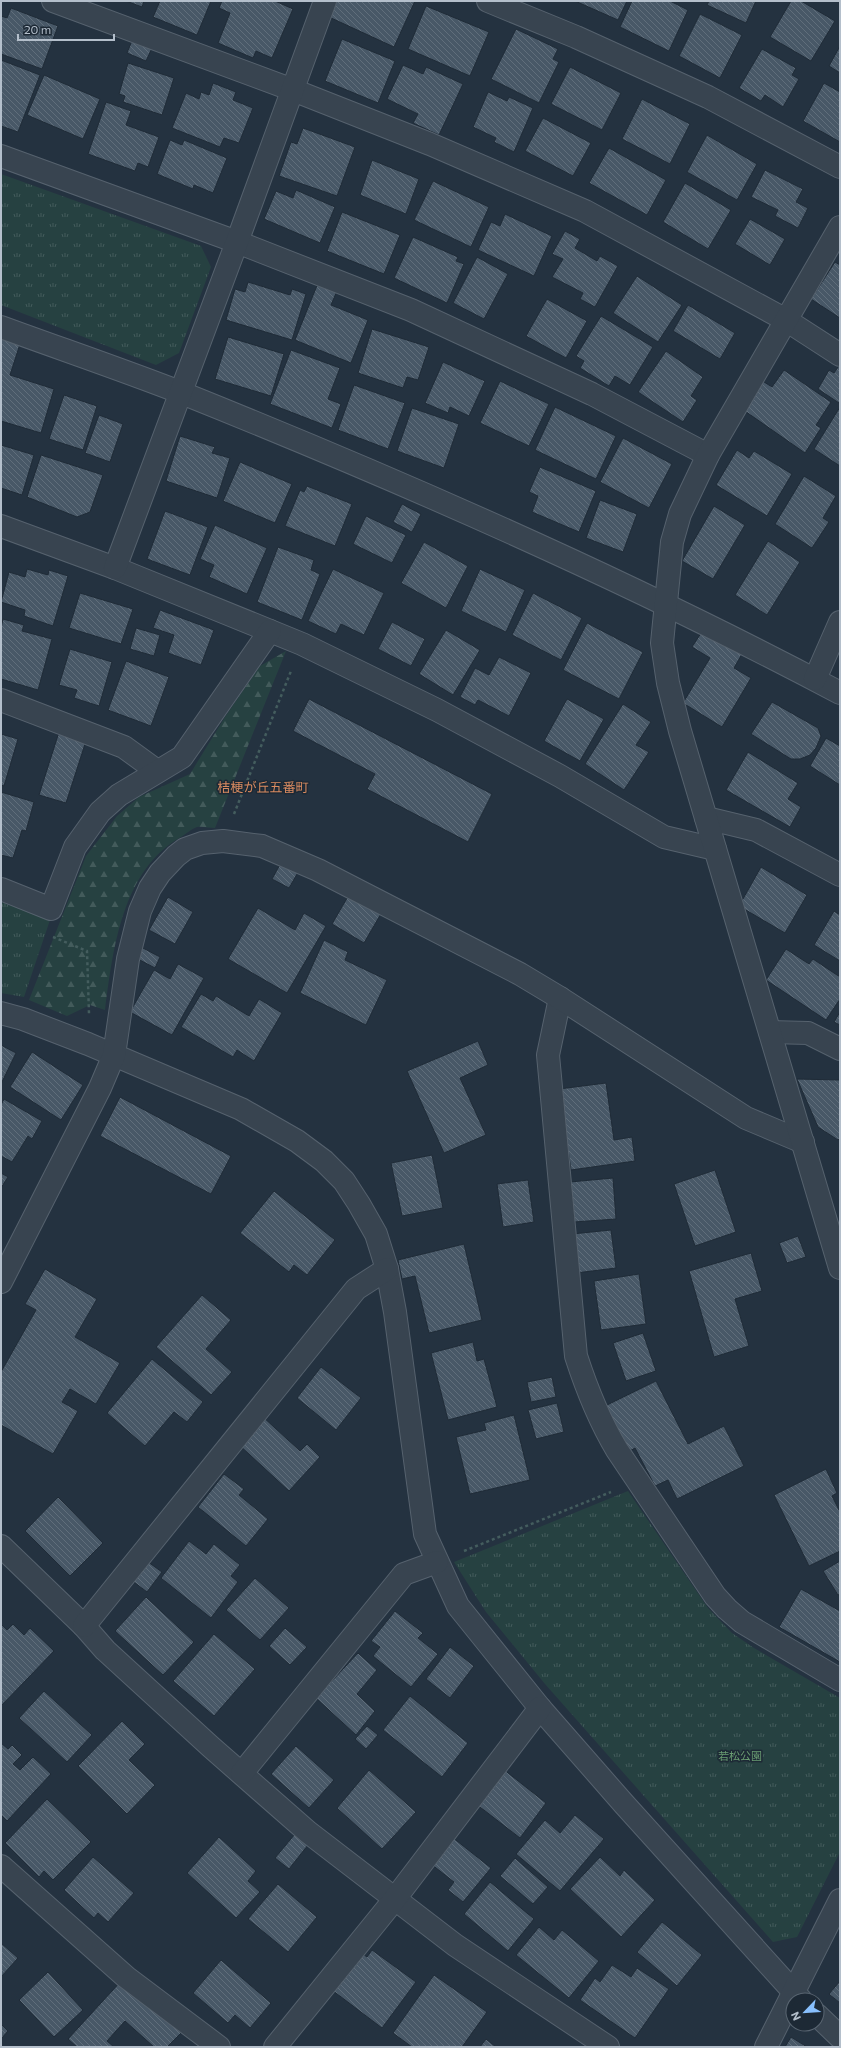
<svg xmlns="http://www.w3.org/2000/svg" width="841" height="2048" font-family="Commissioner,'Noto Sans JP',sans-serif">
  <defs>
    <pattern id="forest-firs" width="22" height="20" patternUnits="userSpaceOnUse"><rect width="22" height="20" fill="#264141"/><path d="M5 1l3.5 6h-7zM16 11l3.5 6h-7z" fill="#435b5b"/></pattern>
    <pattern id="park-tufts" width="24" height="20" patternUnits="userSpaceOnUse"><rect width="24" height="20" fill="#264141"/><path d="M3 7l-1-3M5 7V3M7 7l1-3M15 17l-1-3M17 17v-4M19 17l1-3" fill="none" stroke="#435b5b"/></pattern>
    <pattern id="building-back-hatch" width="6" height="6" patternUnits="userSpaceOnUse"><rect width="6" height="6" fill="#485867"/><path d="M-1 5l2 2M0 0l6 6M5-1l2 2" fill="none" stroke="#606e7b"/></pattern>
  </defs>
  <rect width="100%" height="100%" fill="#243240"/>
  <!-- forest -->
  <path fill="url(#forest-firs)" d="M 286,651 L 215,828 C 210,828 202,826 197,827 C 191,829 186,834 181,837 C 122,870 113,949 105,1010 L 90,1005 L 67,1016 L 29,1000 L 86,856 L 117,816 L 139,797 L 190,774 L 225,717 L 260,666 Z"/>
  <!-- park -->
  <g fill="url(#park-tufts)">
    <path d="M 1,174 L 201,246 L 211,267 L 179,353 L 156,365 L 1,305 Z"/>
    <path d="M 1,902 L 50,920 L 24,997 L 1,993 Z"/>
    <path d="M 628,1491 L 708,1608 L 732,1633 L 754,1648 L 840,1698 L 840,1852 L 797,1937 L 773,1942 L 545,1684 L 486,1612 L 454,1562 Z"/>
  </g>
  <!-- building -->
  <g fill="url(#building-back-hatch)" stroke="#1f2b37">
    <path d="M 126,1 L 144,1 L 142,7 Z"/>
    <path d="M 160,1 L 211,1 L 197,35 L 153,17 Z"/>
    <path d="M 222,1 L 275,1 L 293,9 L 272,58 L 256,51 L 253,58 L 218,43 L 230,13 L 219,8 Z"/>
    <path d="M 337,1 L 415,1 L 394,47 L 329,17 Z"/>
    <path d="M 575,1 L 627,1 L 618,20 Z"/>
    <path d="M 632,1 L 670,1 L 688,10 L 669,51 L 620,27 Z"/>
    <path d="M 709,1 L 756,1 L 746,23 L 707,5 Z"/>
    <path d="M 791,1 L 801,1 L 835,21 L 811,61 L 770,37 Z"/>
    <path d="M 426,6 L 489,32 L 470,76 L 408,49 Z"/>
    <path d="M 11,8 L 58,26 L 42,69 L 1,54 L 1,16 L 7,18 Z"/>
    <path d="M 700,14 L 742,35 L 720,78 L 679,56 Z"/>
    <path d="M 516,29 L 558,49 L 553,59 L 559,62 L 539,103 L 491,79 Z"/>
    <path d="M 133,38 L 153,46 L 146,61 L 127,53 Z"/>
    <path d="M 342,39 L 395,61 L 378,103 L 325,81 Z"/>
    <path d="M 840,46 L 840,73 L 829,66 Z"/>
    <path d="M 762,49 L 796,68 L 792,75 L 799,79 L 783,107 L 765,95 L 761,101 L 739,88 Z"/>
    <path d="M 1,60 L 40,75 L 18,132 L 1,126 Z"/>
    <path d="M 128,63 L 174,78 L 162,115 L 123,102 L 125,96 L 119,94 Z"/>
    <path d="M 403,65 L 423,74 L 426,67 L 463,84 L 439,135 L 413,123 L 418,114 L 387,99 Z"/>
    <path d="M 570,67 L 621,93 L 602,130 L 551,104 Z"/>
    <path d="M 44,75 L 100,99 L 83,139 L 27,115 Z"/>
    <path d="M 213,83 L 236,92 L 233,100 L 253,108 L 239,143 L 224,138 L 220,147 L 172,128 L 186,93 L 199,99 L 201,92 L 209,95 Z"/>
    <path d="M 824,83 L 840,92 L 840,142 L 803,121 Z"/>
    <path d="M 488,92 L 507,101 L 509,97 L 533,108 L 514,152 L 494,142 L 496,138 L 473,127 Z"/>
    <path d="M 642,99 L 690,124 L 670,164 L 622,139 Z"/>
    <path d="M 106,102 L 131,111 L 126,125 L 159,137 L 148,167 L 138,163 L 135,171 L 88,154 Z"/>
    <path d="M 543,118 L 591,143 L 573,176 L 525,151 Z"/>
    <path d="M 303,128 L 355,147 L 337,196 L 279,176 L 291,142 L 297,144 Z"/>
    <path d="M 707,135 L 757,164 L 737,200 L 687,172 Z"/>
    <path d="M 170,140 L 182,145 L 184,140 L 227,158 L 213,193 L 194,185 L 193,189 L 157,174 Z"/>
    <path d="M 609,148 L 666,180 L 647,215 L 589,183 Z"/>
    <path d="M 372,160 L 419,179 L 406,214 L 360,195 Z"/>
    <path d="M 765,170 L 803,189 L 796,202 L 808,208 L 798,228 L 775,216 L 778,210 L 751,197 Z"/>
    <path d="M 433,181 L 489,207 L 471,247 L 414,220 Z"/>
    <path d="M 685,183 L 731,210 L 708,249 L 663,222 Z"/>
    <path d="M 296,190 L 335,207 L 320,243 L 264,219 L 276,191 L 293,198 Z"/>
    <path d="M 342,212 L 400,235 L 384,274 L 327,251 Z"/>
    <path d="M 505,214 L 552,236 L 534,276 L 478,250 L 491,222 L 500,226 Z"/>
    <path d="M 750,219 L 785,239 L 770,265 L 735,244 Z"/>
    <path d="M 565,231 L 580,239 L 575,248 L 597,261 L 600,256 L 618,266 L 595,307 L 580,299 L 583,293 L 552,277 L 563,259 L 552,254 Z"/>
    <path d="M 413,237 L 458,257 L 456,261 L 464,264 L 447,303 L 394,278 Z"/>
    <path d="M 477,257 L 508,274 L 484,319 L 453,303 Z"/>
    <path d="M 835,262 L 840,265 L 840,318 L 811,299 Z"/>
    <path d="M 637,276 L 682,305 L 658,342 L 613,313 Z"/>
    <path d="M 248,282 L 290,295 L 292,289 L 306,294 L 292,340 L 226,320 L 235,289 L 245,292 Z"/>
    <path d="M 318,283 L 337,291 L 331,305 L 368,320 L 351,363 L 295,340 Z"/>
    <path d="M 547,299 L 587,321 L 566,358 L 526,336 Z"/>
    <path d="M 688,305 L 735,333 L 720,359 L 673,331 Z"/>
    <path d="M 601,316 L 653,347 L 630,385 L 615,376 L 609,386 L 580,368 L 584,361 L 576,356 Z"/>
    <path d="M 372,329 L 429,347 L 418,380 L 407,377 L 403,388 L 358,373 Z"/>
    <path d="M 1,335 L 21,341 L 10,375 L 54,389 L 41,433 L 1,421 Z"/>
    <path d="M 228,337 L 284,354 L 271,396 L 215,379 Z"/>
    <path d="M 291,350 L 340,368 L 328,399 L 341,404 L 332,428 L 270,404 Z"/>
    <path d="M 666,351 L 703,377 L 691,396 L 697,400 L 683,422 L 638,392 Z"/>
    <path d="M 443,362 L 485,381 L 469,416 L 450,407 L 448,413 L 425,403 Z"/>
    <path d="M 840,364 L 840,401 L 839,403 L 818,389 L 829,370 L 834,373 Z"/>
    <path d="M 784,370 L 831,402 L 816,425 L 821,428 L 805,453 L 742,409 L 761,380 L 772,387 Z"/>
    <path d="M 500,381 L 549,404 L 529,446 L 480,423 Z"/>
    <path d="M 354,385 L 405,403 L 388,449 L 338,430 Z"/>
    <path d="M 64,395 L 97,406 L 83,450 L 49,439 Z"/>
    <path d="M 555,407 L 616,436 L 596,479 L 535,450 Z"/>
    <path d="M 840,407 L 840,466 L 814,449 Z"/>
    <path d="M 412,408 L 459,424 L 444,468 L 397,451 Z"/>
    <path d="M 99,415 L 123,424 L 110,462 L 85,453 Z"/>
    <path d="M 180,436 L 215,447 L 212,453 L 230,458 L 217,498 L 166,481 Z"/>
    <path d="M 623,438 L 672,464 L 649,508 L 600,482 Z"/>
    <path d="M 1,445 L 34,455 L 22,495 L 1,488 Z"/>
    <path d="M 737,450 L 749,458 L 754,451 L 792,474 L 767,516 L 716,485 Z"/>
    <path d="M 41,455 L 103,475 L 90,512 L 77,517 L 27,497 Z"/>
    <path d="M 240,462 L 292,484 L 275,523 L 223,501 Z"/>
    <path d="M 540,467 L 596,491 L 579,532 L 532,512 L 538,496 L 529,492 Z"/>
    <path d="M 804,476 L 836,496 L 823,518 L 829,522 L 812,548 L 775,524 Z"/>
    <path d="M 307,486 L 352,504 L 335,546 L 285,526 L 300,490 L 304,492 Z"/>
    <path d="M 600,500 L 637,514 L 623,552 L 586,538 Z"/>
    <path d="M 402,504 L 421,514 L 412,532 L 393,522 Z"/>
    <path d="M 714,506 L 745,525 L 713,579 L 682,561 Z"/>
    <path d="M 165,511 L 208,527 L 190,575 L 147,559 Z"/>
    <path d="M 366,516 L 406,535 L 392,563 L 353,544 Z"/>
    <path d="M 215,525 L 267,548 L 247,594 L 209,577 L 214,565 L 200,559 Z"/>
    <path d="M 768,541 L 800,562 L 767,615 L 735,595 Z"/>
    <path d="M 424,542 L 468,566 L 446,608 L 401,583 Z"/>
    <path d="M 278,547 L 314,560 L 311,570 L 320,574 L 302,620 L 257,602 Z"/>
    <path d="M 27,569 L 48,575 L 49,570 L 68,576 L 53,626 L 24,616 L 25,610 L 1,602 L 9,572 L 25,577 Z"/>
    <path d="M 333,569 L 384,593 L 364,635 L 341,624 L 336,634 L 308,621 Z"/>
    <path d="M 480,569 L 525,590 L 506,632 L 461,611 Z"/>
    <path d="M 80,593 L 133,609 L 121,644 L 69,628 Z"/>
    <path d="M 533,593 L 582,618 L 561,660 L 512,635 Z"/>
    <path d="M 160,610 L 214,630 L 201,665 L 168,653 L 174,635 L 153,628 Z"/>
    <path d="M 3,619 L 24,625 L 22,631 L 52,639 L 38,690 L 1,679 L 1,628 Z"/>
    <path d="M 392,622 L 425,639 L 411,666 L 378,649 Z"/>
    <path d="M 587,623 L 643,652 L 619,699 L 563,670 Z"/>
    <path d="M 136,628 L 160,635 L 154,656 L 130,649 Z"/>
    <path d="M 446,630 L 480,650 L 453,695 L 419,674 Z"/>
    <path d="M 703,630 L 742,654 L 734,668 L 751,678 L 722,727 L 683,703 L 710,658 L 692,647 Z"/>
    <path d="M 70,649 L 112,662 L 99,706 L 74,698 L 77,690 L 59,685 Z"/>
    <path d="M 499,657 L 531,673 L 509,716 L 478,700 L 475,705 L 460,697 L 475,668 L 489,675 Z"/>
    <path d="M 126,661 L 169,677 L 151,726 L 108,710 Z"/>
    <path d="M 309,699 L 492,794 L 468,842 L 367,789 L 375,774 L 293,731 Z"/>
    <path d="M 567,699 L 604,719 L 580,761 L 544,741 Z"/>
    <path d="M 772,702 L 818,728 L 821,736 L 816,748 L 810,755 L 800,759 L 791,759 L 751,734 Z"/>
    <path d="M 623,704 L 651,722 L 636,745 L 649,752 L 624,790 L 585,764 Z"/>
    <path d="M 59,732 L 86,741 L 66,803 L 39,795 Z"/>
    <path d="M 1,734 L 18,739 L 4,786 L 1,785 Z"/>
    <path d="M 826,738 L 840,746 L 840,785 L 810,766 Z"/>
    <path d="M 748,752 L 798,783 L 788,799 L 801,807 L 790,827 L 726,790 Z"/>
    <path d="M 1,792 L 34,802 L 26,831 L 22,830 L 13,858 L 1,855 Z"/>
    <path d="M 283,859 L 300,869 L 289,888 L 272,879 Z"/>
    <path d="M 761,867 L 807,895 L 785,933 L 739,906 Z"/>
    <path d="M 350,893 L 382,912 L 364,943 L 332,924 Z"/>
    <path d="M 168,897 L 193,912 L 175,944 L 149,930 Z"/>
    <path d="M 258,908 L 295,930 L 304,913 L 326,926 L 287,993 L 228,959 Z"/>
    <path d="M 834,911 L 840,915 L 840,961 L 814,945 Z"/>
    <path d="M 324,940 L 348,952 L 345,960 L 387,980 L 366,1025 L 300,993 Z"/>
    <path d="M 141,947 L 160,957 L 155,968 L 136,958 Z"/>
    <path d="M 786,949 L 809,964 L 813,959 L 840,977 L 840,999 L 826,1020 L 766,980 Z"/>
    <path d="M 178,964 L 204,978 L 172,1035 L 130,1012 L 154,970 L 170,979 Z"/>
    <path d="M 201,994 L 213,1001 L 216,996 L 249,1016 L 259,999 L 282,1013 L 254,1061 L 237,1050 L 233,1057 L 181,1027 Z"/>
    <path d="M 840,1012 L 840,1025 L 834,1022 Z"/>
    <path d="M 478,1041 L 488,1065 L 460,1078 L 486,1135 L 444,1153 L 407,1071 Z"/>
    <path d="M 1,1045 L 16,1053 L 1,1084 Z"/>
    <path d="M 32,1052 L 83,1085 L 61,1120 L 10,1087 Z"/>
    <path d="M 797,1079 L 840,1080 L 840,1138 L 838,1140 L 818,1127 Z"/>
    <path d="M 606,1083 L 614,1140 L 632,1137 L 635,1161 L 571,1170 L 559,1089 Z"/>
    <path d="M 120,1097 L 231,1156 L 211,1194 L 100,1136 Z"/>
    <path d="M 4,1099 L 42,1121 L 32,1139 L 28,1136 L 12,1162 L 1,1156 L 1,1105 Z"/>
    <path d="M 432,1155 L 443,1208 L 402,1216 L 391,1163 Z"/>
    <path d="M 715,1170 L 736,1232 L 695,1246 L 674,1184 Z"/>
    <path d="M 1,1173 L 8,1177 L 1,1188 Z"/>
    <path d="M 613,1178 L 616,1219 L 574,1222 L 570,1182 Z"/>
    <path d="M 528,1180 L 534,1222 L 503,1227 L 497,1184 Z"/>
    <path d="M 274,1191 L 335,1240 L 307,1275 L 294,1265 L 289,1272 L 240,1233 Z"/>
    <path d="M 611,1230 L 616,1268 L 576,1273 L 572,1234 Z"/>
    <path d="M 798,1236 L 806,1257 L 787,1263 L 779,1243 Z"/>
    <path d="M 464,1244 L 482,1320 L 429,1333 L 415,1276 L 402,1279 L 398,1260 Z"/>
    <path d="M 751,1253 L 762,1291 L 735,1299 L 749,1346 L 714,1357 L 689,1271 Z"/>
    <path d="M 45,1269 L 97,1299 L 75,1337 L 120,1363 L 96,1404 L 70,1389 L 62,1402 L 78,1411 L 53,1454 L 1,1425 L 1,1372 L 36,1310 L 25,1304 Z"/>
    <path d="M 639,1274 L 646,1324 L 601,1330 L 594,1281 Z"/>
    <path d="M 202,1295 L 231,1320 L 206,1349 L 232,1372 L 211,1395 L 156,1347 Z"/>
    <path d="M 643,1333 L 656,1371 L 626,1381 L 613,1343 Z"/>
    <path d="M 473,1342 L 477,1361 L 484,1359 L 497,1407 L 448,1420 L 431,1353 Z"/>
    <path d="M 152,1359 L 203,1402 L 187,1422 L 174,1412 L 145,1446 L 107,1413 Z"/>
    <path d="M 321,1367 L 361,1398 L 336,1430 L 297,1398 Z"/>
    <path d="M 552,1377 L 556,1397 L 531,1402 L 527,1382 Z"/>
    <path d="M 656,1381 L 688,1444 L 724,1426 L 744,1466 L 677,1499 L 668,1480 L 655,1486 L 635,1448 L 628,1452 L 605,1406 Z"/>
    <path d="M 557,1403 L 564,1432 L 536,1439 L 528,1410 Z"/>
    <path d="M 514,1415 L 530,1480 L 470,1494 L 456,1437 L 486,1430 L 484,1423 Z"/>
    <path d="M 262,1416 L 300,1451 L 307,1444 L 320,1457 L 289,1491 L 237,1443 Z"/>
    <path d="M 826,1469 L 837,1493 L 832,1496 L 840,1512 L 840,1551 L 809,1566 L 774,1495 Z"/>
    <path d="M 224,1474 L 244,1489 L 239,1495 L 268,1519 L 246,1546 L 198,1507 Z"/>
    <path d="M 58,1497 L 103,1543 L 70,1576 L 25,1531 Z"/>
    <path d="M 189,1541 L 206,1554 L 214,1544 L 240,1565 L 231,1576 L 238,1582 L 211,1618 L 161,1578 Z"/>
    <path d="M 144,1559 L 162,1572 L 147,1592 L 130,1579 Z"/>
    <path d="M 840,1561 L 840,1594 L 838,1595 L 823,1571 Z"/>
    <path d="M 255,1578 L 289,1608 L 260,1640 L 226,1610 Z"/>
    <path d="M 801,1589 L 840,1611 L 840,1662 L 779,1627 Z"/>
    <path d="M 146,1597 L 194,1642 L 163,1675 L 115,1631 Z"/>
    <path d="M 395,1611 L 423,1633 L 418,1638 L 438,1654 L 411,1687 L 373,1656 L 380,1647 L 371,1641 Z"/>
    <path d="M 1,1624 L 7,1630 L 13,1624 L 24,1635 L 30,1628 L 54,1651 L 1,1706 Z"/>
    <path d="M 285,1628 L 307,1647 L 290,1665 L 269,1646 Z"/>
    <path d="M 214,1634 L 255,1669 L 214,1716 L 173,1681 Z"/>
    <path d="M 450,1647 L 474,1666 L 450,1698 L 426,1679 Z"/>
    <path d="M 358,1653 L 377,1670 L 357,1694 L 375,1711 L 356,1735 L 316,1698 Z"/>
    <path d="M 44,1691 L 92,1735 L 67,1762 L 19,1718 Z"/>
    <path d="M 410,1696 L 468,1743 L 442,1777 L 383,1730 Z"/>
    <path d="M 122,1721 L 145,1744 L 129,1760 L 155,1785 L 127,1814 L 78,1766 Z"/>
    <path d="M 367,1726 L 378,1735 L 366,1749 L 355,1739 Z"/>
    <path d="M 1,1743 L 8,1749 L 12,1745 L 22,1755 L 13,1764 L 20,1770 L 33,1757 L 51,1774 L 7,1821 L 1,1815 Z"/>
    <path d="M 296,1746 L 334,1780 L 309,1808 L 271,1774 Z"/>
    <path d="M 498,1765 L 546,1803 L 520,1838 L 471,1800 Z"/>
    <path d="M 369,1770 L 416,1812 L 382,1849 L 337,1808 Z"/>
    <path d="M 47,1799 L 91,1842 L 53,1880 L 44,1871 L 39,1877 L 5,1843 Z"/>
    <path d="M 575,1815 L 604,1839 L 560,1891 L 516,1854 L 545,1820 L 560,1833 Z"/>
    <path d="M 295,1834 L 308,1845 L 289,1869 L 275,1858 Z"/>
    <path d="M 219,1837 L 256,1871 L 248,1881 L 260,1892 L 236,1918 L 187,1873 Z"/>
    <path d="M 452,1837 L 491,1868 L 463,1902 L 448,1890 L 454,1882 L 431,1864 Z"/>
    <path d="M 93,1857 L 134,1893 L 108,1922 L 98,1913 L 94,1918 L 64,1890 Z"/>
    <path d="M 600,1857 L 620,1876 L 624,1870 L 655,1900 L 621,1937 L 570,1889 Z"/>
    <path d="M 515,1858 L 548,1887 L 533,1904 L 500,1876 Z"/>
    <path d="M 490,1882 L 534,1919 L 508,1951 L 464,1914 Z"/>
    <path d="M 278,1884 L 317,1917 L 288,1952 L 248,1919 Z"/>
    <path d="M 662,1922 L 702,1955 L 677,1986 L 637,1952 Z"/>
    <path d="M 539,1927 L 554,1940 L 562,1930 L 599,1961 L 569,1998 L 516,1955 Z"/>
    <path d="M 1,1943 L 18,1958 L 1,1977 Z"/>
    <path d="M 356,1949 L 367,1957 L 372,1950 L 416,1982 L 382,2028 L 328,1987 Z"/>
    <path d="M 221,1960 L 271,2003 L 250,2028 L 235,2015 L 228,2023 L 193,1993 Z"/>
    <path d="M 612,1965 L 631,1977 L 637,1968 L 669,1989 L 635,2038 L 580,2000 L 595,1978 L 600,1982 Z"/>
    <path d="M 48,1972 L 83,2010 L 54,2037 L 19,2000 Z"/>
    <path d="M 434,1975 L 487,2012 L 462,2047 L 412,2047 L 393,2033 Z"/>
    <path d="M 123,1979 L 181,2033 L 167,2047 L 154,2047 L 125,2021 L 107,2041 L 114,2047 L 77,2047 L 68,2039 Z"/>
    <path d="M 840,1981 L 840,2003 L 829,1994 Z"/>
    <path d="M 1,2024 L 8,2031 L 1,2039 Z"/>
    <path d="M 791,2037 L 807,2047 L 785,2047 Z"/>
    <path d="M 486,2039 L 496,2047 L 480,2047 Z"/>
  </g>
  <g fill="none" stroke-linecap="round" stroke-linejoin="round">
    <!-- minor casing -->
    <g stroke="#56626e" stroke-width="24">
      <g id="minor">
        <path d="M 53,1 L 293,90 L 430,144 L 585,211 L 786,320 L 840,355"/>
        <path d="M 488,1 L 576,37 L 708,97 L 840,167"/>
        <path d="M 1,156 L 237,242 L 411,310 L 592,394 L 708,455"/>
        <path d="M 1,327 C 61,349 123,370 182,393 C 404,482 629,581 840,693"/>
        <path d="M 1,526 L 115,568 L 302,644 L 437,710 L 560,776 L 664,837 L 715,849"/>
        <path d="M 115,568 L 237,242 L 325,1"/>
        <path d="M 815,679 L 840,622"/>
        <path d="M 1,700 L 124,747 L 157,771"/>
        <path d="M 706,818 L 756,830 L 840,875"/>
        <path d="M 1,889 L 51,909 L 75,847 L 100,812 L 119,795 L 182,757 L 270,631"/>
        <path d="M 560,998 L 548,1055 L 576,1356 C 587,1390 599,1420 617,1450 L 715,1596 L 727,1609 L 742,1622 L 840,1680"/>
        <path d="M 1,1013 L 23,1019 L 88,1044 L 241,1109 L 297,1141 L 324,1161 L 344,1181 L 359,1204 L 376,1234 L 387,1269 L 395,1312 L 425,1534 L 458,1606 L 540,1708 L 624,1804 L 801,2000"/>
        <path d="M 770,1032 L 808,1033 L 840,1049"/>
        <path d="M 1,1282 L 100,1088 L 114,1055 L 128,959 L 140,911 L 150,888 L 160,873 L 176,856 L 185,849 L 202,843 L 223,841 L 262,846 L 318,870 L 520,974 L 560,998 L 746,1118 L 803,1142"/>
        <path d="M 1,1546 L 84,1626 L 105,1650 L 211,1747 L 308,1832 L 455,1945 L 608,2047"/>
        <path d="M 84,1626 L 356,1289 L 387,1269"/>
        <path d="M 242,1773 L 404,1574 L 437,1562"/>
        <path d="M 1,1866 L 126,1977 L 219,2047"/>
        <path d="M 817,2015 L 840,2037"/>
        <path d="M 275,2047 L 394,1900 L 540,1708"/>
      </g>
    </g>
    <!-- tertiary casing -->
    <g stroke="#56626e" stroke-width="24">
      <g id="tertiary">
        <path d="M 840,227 L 708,455 L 680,514 L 672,542 L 662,643 L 668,683 L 680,731 L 840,1268"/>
        <path d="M 766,2047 L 840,1900"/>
      </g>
    </g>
    <!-- path -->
    <g stroke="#445d5e" stroke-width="2.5" stroke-dasharray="3 3" stroke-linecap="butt">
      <path d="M 234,814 L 291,671"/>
      <path d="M 53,937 L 87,951 L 89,1014"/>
      <path d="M 464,1551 L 611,1492"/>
    </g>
    <!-- minor -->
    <use href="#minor" stroke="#384450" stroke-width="22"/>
    <!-- tertiary -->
    <use href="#tertiary" stroke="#384450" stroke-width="22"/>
  </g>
  <g text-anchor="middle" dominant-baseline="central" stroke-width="3" stroke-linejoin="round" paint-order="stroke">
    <!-- park labels -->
    <g font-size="11" fill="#6a9d72" stroke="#1d2935">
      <text x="740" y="1755">若松公園</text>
    </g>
    <!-- quarter labels -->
    <g font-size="13" fill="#da8b60" stroke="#1d2935">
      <text x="263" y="787">桔梗が丘五番町</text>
    </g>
  </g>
  <!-- border -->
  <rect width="841" height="2048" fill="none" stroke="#b4bfcb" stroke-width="4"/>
  <!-- north arrow -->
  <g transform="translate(805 2012) rotate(245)"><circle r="19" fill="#1d2935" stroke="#596571"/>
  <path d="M0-3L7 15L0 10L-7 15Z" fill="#88bffc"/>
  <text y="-6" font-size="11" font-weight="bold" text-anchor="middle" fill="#b4bfcb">N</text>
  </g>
  <!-- scale -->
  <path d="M18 34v6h96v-6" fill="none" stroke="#b4bfcb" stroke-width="2"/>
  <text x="24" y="34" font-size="12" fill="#b4bfcb" stroke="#1d2935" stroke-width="3" paint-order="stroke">20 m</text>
</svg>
